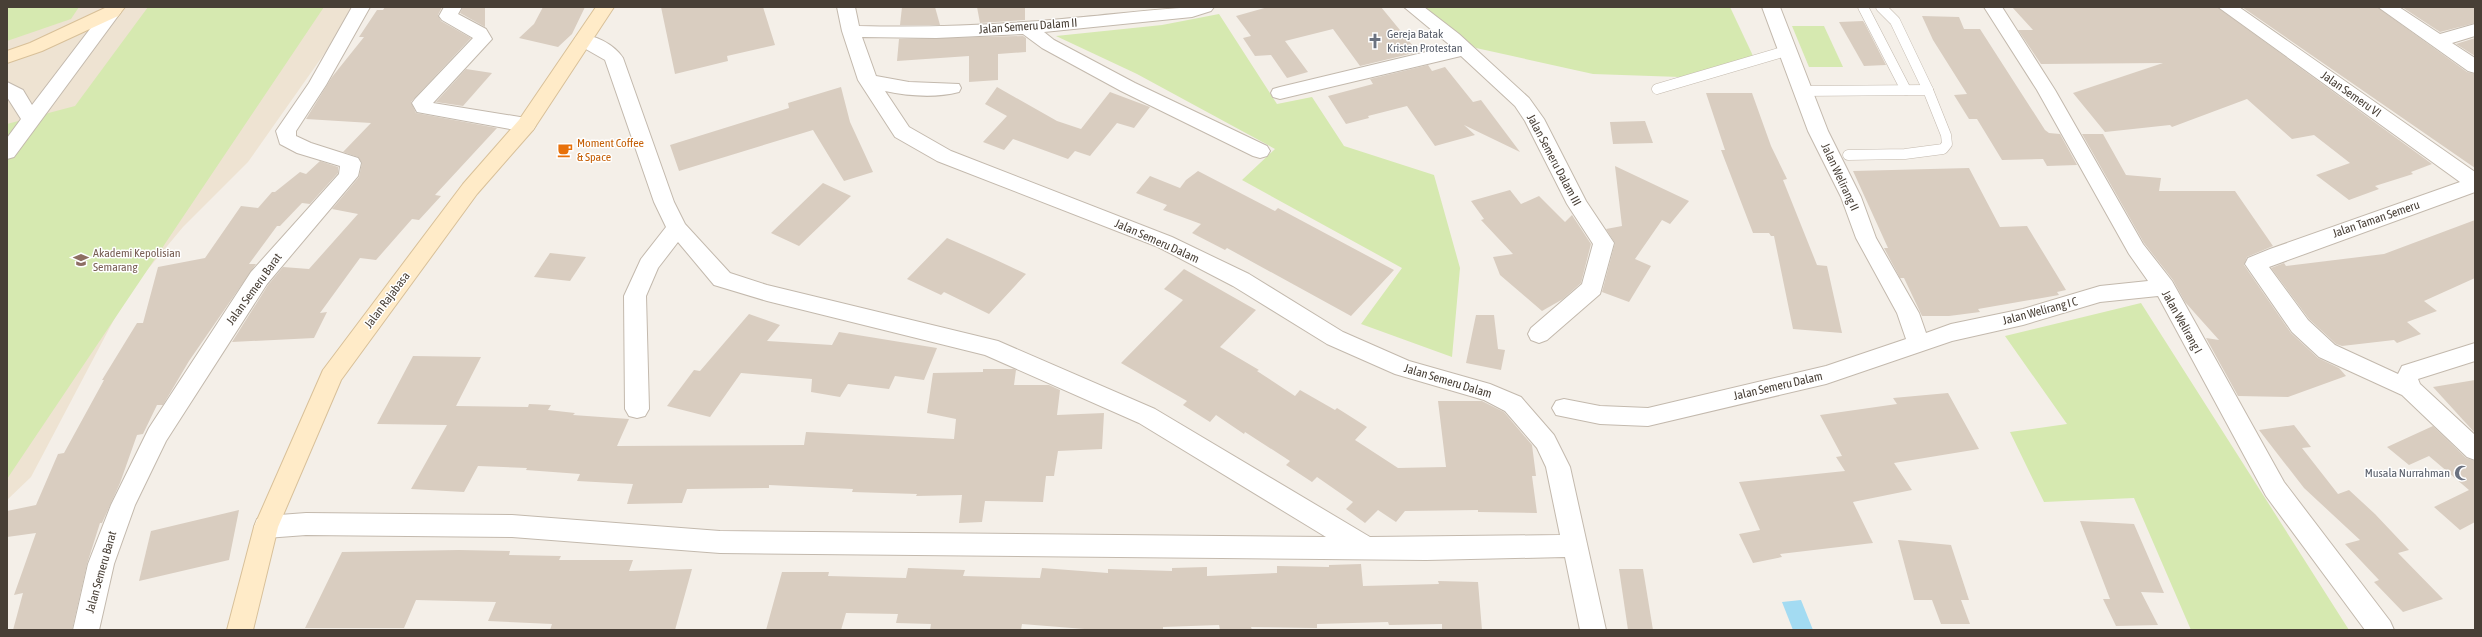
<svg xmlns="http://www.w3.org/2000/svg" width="2482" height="637" font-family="'Asap Condensed',sans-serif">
  <rect width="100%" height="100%" fill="#f4efe8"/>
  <!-- education -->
  <path fill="#eee3d2" d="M 7,7 L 354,7 L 341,30 L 248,162 L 183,227 L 128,293 L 31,477 L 7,500 Z"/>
  <!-- green -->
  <g fill="#d6e9b0">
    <path d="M 7,7 L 79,7 L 71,19 L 7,41 Z"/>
    <path d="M 148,7 L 324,7 L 7,479 L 7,124 L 75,106 Z"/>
    <path d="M 1418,7 L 1730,7 L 1754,58 L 1680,77 L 1593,74 L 1476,48 Z"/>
    <path d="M 1219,14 L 1277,104 L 1312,97 L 1344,146 L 1434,175 L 1460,268 L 1452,357 L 1361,324 L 1402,268 L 1242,180 L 1275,149 L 1137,74 L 1056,36 L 1162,25 Z"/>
    <path d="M 1792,26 L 1824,26 L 1843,67 L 1809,67 Z"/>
    <path d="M 2141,303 L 2349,630 L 2191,630 L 2134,498 L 2044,502 L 2010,432 L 2067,424 L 2005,336 Z"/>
  </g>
  <!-- water -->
  <path fill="#a3dbf2" d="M 1801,600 L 1813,630 L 1793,630 L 1782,602 Z"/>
  <!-- building -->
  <g fill="#d9cdc0">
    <path d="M 385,7 L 442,7 L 438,15 L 441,21 L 471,38 L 411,102 L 416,113 L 497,128 L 435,195 L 441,196 L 419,220 L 412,219 L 376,260 L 360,258 L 320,313 L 327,312 L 314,338 L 232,342 L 268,285 L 283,267 L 309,269 L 358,214 L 332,209 L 359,177 L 362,163 L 358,157 L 343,152 L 371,123 L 306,119 L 332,77 L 364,37 L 359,37 L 377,10 L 383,10 Z"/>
    <path d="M 463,7 L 485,7 L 485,27 L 460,13 Z"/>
    <path d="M 543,7 L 585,7 L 572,34 L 558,47 L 519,38 L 534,24 Z"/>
    <path d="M 661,7 L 763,7 L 775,45 L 727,56 L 728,61 L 675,74 Z"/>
    <path d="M 902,7 L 935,7 L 940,25 L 900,25 Z"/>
    <path d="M 977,7 L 1025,7 L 1025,20 L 980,23 Z"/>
    <path d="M 1268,7 L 1381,7 L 1418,52 L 1360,66 L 1333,29 L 1285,41 L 1308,72 L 1287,78 L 1271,55 L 1255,56 L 1243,38 L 1251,36 L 1236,16 Z"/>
    <path d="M 2012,7 L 2217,7 L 2432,164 L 2411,172 L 2413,174 L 2375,186 L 2379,189 L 2349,200 L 2316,175 L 2350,163 L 2314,135 L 2292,139 L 2247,99 L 2172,127 L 2170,125 L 2105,132 L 2073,93 L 2163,63 L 2041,64 L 2018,30 L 2033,30 Z"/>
    <path d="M 2242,7 L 2377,7 L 2467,72 L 2475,74 L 2475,168 Z"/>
    <path d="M 2402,7 L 2475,7 L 2475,23 L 2440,32 Z"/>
    <path d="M 1922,16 L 1959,17 L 1964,29 L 1980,29 L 2045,130 L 2049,133 L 2060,134 L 2077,165 L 2047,166 L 2043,159 L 2002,160 L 1977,119 L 1969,119 L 1954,95 L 1967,94 L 1933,40 Z"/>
    <path d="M 1863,21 L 1865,24 L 1886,65 L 1864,66 L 1839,22 Z"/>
    <path d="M 1023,36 L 1026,38 L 1026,52 L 998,54 L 998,80 L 969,82 L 969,56 L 897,61 L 899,39 Z"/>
    <path d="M 2475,38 L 2475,56 L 2456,44 Z"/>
    <path d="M 1428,65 L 1432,71 L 1445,67 L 1473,102 L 1481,100 L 1520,152 L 1464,125 L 1475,135 L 1435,146 L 1407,106 L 1368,116 L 1369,118 L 1346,124 L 1328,96 L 1373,84 L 1370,79 Z"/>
    <path d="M 466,69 L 492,73 L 463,106 L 436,102 Z"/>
    <path d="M 841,87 L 850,122 L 873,172 L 844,181 L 813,130 L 679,171 L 670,145 L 789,108 L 788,103 Z"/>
    <path d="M 997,87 L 1057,121 L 1081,129 L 1110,92 L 1150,107 L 1134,128 L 1117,123 L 1090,156 L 1075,151 L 1068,159 L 1013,139 L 1004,150 L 983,142 L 1007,116 L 985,104 Z"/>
    <path d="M 1706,93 L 1752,93 L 1771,146 L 1787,179 L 1783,180 L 1817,265 L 1827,266 L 1842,333 L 1793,329 L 1774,236 L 1771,236 L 1769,233 L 1753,233 L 1721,150 L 1725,150 Z"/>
    <path d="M 1645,121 L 1653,143 L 1613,144 L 1610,122 Z"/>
    <path d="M 2082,134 L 2103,134 L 2126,175 L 2161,178 L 2159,191 L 2235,191 L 2273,246 L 2247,257 L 2244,265 L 2291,333 L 2318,358 L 2339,368 L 2346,376 L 2288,397 L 2238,396 L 2206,338 L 2219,340 L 2185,302 L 2173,280 L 2144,243 Z"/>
    <path d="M 320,161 L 338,167 L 338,173 L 310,204 L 302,203 L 280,226 L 277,226 L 249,264 L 256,264 L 189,361 L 163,405 L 157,405 L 143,434 L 137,435 L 120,483 L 102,523 L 100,523 L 87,564 L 72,630 L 13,630 L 23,593 L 14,595 L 36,533 L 7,537 L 7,511 L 36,505 L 58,454 L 64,453 L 104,380 L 102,380 L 137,323 L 143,323 L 158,267 L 205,258 L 241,206 L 258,208 L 272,192 L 275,192 L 300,172 L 306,174 Z"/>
    <path d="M 1615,166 L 1689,201 L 1670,224 L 1662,220 L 1635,259 L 1651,266 L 1629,302 L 1602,292 L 1615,243 L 1606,229 L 1622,226 Z"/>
    <path d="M 1969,168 L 2000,227 L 2027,226 L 2066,290 L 2057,292 L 2059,295 L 1978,309 L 1980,312 L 1949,316 L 1922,316 L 1904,278 L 1900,278 L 1884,248 L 1888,248 L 1853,171 Z"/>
    <path d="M 1198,171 L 1275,211 L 1278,208 L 1394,270 L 1351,316 L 1227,248 L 1225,250 L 1192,233 L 1201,224 L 1163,210 L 1167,205 L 1136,193 L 1150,176 L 1180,188 L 1186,180 Z"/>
    <path d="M 823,183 L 851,196 L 799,246 L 771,233 Z"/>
    <path d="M 1510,190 L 1521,204 L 1539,196 L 1565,222 L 1572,215 L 1591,244 L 1581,283 L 1563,299 L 1542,311 L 1500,275 L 1493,257 L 1513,254 L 1481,220 L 1484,219 L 1471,201 Z"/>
    <path d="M 2475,220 L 2475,278 L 2424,301 L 2437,311 L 2407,322 L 2421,334 L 2397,343 L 2394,340 L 2342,346 L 2336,344 L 2309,319 L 2271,268 L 2284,263 L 2286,266 L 2384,254 Z"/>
    <path d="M 947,238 L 992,258 L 1026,274 L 989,314 L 944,292 L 941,295 L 907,279 Z"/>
    <path d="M 550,253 L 586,257 L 570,281 L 534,277 Z"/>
    <path d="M 1184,269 L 1256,310 L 1220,347 L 1259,370 L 1257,371 L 1295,396 L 1300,390 L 1335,410 L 1337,408 L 1367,427 L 1355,440 L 1398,468 L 1446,467 L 1438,401 L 1482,401 L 1504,412 L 1532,445 L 1536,476 L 1532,476 L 1537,513 L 1478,512 L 1478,510 L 1405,511 L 1396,522 L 1378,510 L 1365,523 L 1346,509 L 1353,502 L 1317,477 L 1312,482 L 1286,465 L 1290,461 L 1245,432 L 1244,434 L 1216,415 L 1210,422 L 1183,405 L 1187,401 L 1121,363 L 1183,300 L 1164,289 Z"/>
    <path d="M 749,314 L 780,325 L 767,341 L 832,345 L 839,332 L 937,348 L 924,380 L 895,376 L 889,389 L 848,384 L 840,397 L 811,392 L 812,379 L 741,373 L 710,417 L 667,406 L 694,370 L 700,371 Z"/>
    <path d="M 1476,315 L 1494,315 L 1498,349 L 1505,350 L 1501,370 L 1466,363 Z"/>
    <path d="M 413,356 L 481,357 L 456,406 L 528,407 L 529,404 L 551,405 L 548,410 L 575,413 L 573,415 L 629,419 L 617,446 L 804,445 L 806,432 L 954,439 L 956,419 L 927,413 L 933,373 L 983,372 L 983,369 L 1014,369 L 1016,370 L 1014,385 L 1049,385 L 1060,390 L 1057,415 L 1104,413 L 1102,449 L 1058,451 L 1054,476 L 1046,476 L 1043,502 L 985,501 L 982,522 L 959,523 L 962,495 L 916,496 L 917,494 L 852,492 L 853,489 L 769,485 L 769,488 L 687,489 L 682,503 L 627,504 L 633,484 L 577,481 L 580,474 L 526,470 L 527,468 L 478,466 L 464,492 L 411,489 L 447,425 L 377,424 Z"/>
    <path d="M 2475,380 L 2475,433 L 2433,387 Z"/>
    <path d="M 1948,393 L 1979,449 L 1894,463 L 1912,490 L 1853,502 L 1873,543 L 1780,554 L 1782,557 L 1753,563 L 1739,534 L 1760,530 L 1739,482 L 1845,471 L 1836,457 L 1842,456 L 1820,415 L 1897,404 L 1893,398 Z"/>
    <path d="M 2294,425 L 2311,447 L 2302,448 L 2338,494 L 2349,490 L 2375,514 L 2409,550 L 2398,553 L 2443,599 L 2403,612 L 2374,582 L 2379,580 L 2345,544 L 2360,540 L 2304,488 L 2259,430 Z"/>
    <path d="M 2433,426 L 2466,458 L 2475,461 L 2475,522 L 2460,530 L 2434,507 L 2469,490 L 2429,456 L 2409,465 L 2387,447 Z"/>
    <path d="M 239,510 L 229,560 L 139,581 L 151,531 Z"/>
    <path d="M 2080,521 L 2134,524 L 2164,593 L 2141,592 L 2158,625 L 2116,626 L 2103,599 L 2110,599 Z"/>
    <path d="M 1898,540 L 1951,545 L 1969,600 L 1961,600 L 1970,624 L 1941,624 L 1932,600 L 1914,600 Z"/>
    <path d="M 459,550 L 510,551 L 509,555 L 561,556 L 559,560 L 633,560 L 629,571 L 692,569 L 675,630 L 550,630 L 552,624 L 488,621 L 496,602 L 416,600 L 404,628 L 305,628 L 342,552 Z"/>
    <path d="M 1361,564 L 1363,586 L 1439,584 L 1438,581 L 1478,582 L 1482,630 L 1442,630 L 1442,624 L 1389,625 L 1388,622 L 1317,624 L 1317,628 L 1251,627 L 1252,630 L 1220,630 L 1219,625 L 1163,627 L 1163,630 L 1097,630 L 1022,624 L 1021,630 L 930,630 L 931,624 L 896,623 L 898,614 L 846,613 L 841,630 L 766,630 L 782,572 L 829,572 L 828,576 L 906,578 L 908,568 L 965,570 L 963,576 L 1040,578 L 1042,568 L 1108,573 L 1108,569 L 1172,571 L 1172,568 L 1207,567 L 1207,576 L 1277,573 L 1277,566 L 1329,567 L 1329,565 Z"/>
    <path d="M 1619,569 L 1643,569 L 1653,630 L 1628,630 Z"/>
  </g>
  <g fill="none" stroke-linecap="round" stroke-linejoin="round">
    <!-- lane casing -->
    <g stroke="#c3b9ad" stroke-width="11">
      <g id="lane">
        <path d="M 1863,7 L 1906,90"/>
        <path d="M 1881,7 L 1895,21 L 1928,90"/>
        <path d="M 1657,89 L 1786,51"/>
        <path d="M 1801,91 L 1928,90 L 1946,135 L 1947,144 L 1943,149 L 1905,154 L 1848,155"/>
      </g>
    </g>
    <!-- street casing -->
    <g stroke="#c3b9ad" stroke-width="2">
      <g id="street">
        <path d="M 114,7 L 121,12 L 118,16 L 14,157 L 7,159 L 7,138 L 21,119 L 7,97 L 7,82 L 23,90 L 32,105 L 106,8 Z"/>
        <path d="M 352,7 L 370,7 L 326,85 L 296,131 L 296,136 L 311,143 L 358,158 L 361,163 L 358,176 L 267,284 L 166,441 L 135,505 L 114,564 L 99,630 L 73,630 L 88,564 L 111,505 L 149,428 L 251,272 L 339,174 L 340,166 L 297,153 L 280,144 L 276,131 L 309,83 Z"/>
        <path d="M 444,7 L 462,7 L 458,14 L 486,29 L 492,39 L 433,103 L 526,118 L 533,120 L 536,125 L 533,130 L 526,132 L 417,112 L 412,103 L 415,99 L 473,38 L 442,20 L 439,16 Z"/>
        <path d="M 837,7 L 855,7 L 859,26 C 927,28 995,25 1062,19 C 1113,15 1163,7 1214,7 L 1211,11 L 1192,17 L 1044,32 L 1054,40 L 1135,83 L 1267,146 L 1270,151 L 1267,156 L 1260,158 L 1253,156 L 1121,91 L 1042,48 L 1023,34 L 936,38 L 862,37 L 876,76 L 909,82 L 959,84 L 961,88 L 959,92 C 936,98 908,96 885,91 L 909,127 L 951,151 L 1172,237 L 1249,274 L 1343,332 L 1409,361 L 1490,384 L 1521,397 L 1554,435 L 1570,467 L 1606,630 L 1580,630 L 1565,557 L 1426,560 L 720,553 L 512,537 L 306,535 L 266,538 L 257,535 L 254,527 L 257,519 L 266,516 L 306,513 L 512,515 L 720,531 L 1326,537 L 1139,423 L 985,355 L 767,301 L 714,285 L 678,242 L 658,268 L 646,296 L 649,409 L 645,416 L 637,418 L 629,416 L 625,409 L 624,296 L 641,259 L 666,227 L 654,202 L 605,60 L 577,44 L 574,40 L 577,36 C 592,32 615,45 623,58 L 674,202 L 685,224 L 730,273 L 767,285 L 998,341 L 1155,409 L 1370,537 L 1560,535 L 1546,467 L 1537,448 L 1505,411 L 1484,400 L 1395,374 L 1327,344 L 1233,286 L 1158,247 L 937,161 L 895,137 L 858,80 L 842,31 Z"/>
        <path d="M 1404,7 L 1424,7 L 1459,34 L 1529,98 L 1544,119 L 1586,201 L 1614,243 L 1600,294 L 1547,340 L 1539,343 L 1531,340 L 1528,334 L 1531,328 L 1582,284 L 1593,244 L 1567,204 L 1525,121 L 1515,106 L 1461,56 L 1280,99 L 1273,97 L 1271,93 L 1273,89 L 1280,87 L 1451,46 Z"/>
        <path d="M 1762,7 L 1780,7 L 1828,131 L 1861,197 L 1876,238 L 1919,313 L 1926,333 L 1951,324 L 2023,309 L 2100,286 L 2148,281 L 2129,254 L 2037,90 L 1984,7 L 2002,7 L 2055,90 L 2143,244 L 2172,281 L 2284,482 L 2390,621 L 2394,630 L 2365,630 L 2266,496 L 2158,296 L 2100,302 L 2023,325 L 1952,341 L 1826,384 L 1648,426 L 1600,424 L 1556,415 L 1552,408 L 1556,401 L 1564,399 L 1600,406 L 1648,408 L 1826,366 L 1906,339 L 1897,313 L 1856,238 L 1841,197 L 1808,131 Z"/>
        <path d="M 2218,7 L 2239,7 L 2475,172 L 2475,192 L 2269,267 L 2308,320 L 2335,345 L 2398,374 L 2402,366 L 2475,343 L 2475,361 L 2418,379 L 2420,384 L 2475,435 L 2475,460 L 2467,457 L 2402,395 L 2319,357 L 2292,332 L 2245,264 L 2248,258 L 2270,249 L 2460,182 Z"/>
        <path d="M 2378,7 L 2399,7 L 2440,34 L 2475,24 L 2475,36 L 2452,43 L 2475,58 L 2475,73 L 2468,71 Z"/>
      </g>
    </g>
    <!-- secondary casing -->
    <g stroke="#d8c099" stroke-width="2">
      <g id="secondary">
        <path d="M 107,7 L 125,7 L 118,16 L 42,51 L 7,63 L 7,51 L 30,43 Z"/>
        <path d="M 596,7 L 614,7 L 533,130 L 477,194 L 341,380 L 278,527 L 253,630 L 227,630 L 254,527 L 323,370 L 463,184 L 519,120 Z"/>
      </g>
    </g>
    <!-- lane -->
    <use href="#lane" stroke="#fff" stroke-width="10"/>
    <!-- street -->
    <use href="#street" fill="#fff" fill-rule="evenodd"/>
    <!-- secondary -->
    <use href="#secondary" fill="#ffebc8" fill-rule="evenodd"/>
  </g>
  <!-- icons -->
  <defs>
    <g id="church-bare" transform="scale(1.2)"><path d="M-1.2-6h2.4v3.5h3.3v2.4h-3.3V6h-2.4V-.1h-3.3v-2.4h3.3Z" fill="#6b7280" stroke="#fff" stroke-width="2.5" paint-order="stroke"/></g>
    <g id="cafe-bare" transform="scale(1.2)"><path d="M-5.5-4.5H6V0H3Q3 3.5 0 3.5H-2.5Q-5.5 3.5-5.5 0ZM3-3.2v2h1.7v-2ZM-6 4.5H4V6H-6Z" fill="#e8710a" stroke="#fff" stroke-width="2.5" paint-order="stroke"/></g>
    <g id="university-bare" transform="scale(1.2)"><path d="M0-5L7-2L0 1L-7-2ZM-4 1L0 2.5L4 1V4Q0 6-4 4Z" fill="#8d6e63" stroke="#fff" stroke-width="2.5" paint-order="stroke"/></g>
    <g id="mosque-bare" transform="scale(1.2)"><path d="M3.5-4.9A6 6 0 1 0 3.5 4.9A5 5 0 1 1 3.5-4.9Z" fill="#6b7280" stroke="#fff" stroke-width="2.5" paint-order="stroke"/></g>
  </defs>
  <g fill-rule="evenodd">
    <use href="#church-bare" x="1375" y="41"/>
    <use href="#cafe-bare" x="565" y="150"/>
    <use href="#university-bare" x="81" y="260"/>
    <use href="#mosque-bare" x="2462" y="473"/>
  </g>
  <g text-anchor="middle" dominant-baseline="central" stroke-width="3" stroke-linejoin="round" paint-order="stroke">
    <!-- street labels -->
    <g font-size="12" fill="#483f36" stroke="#fff">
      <text transform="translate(1028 26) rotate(-4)">Jalan Semeru Dalam II</text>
      <text transform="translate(2351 94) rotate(35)">Jalan Semeru VI</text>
      <text transform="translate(1554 160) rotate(62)">Jalan Semeru Dalam III</text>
      <text transform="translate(1840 177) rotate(65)">Jalan Welirang II</text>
      <text transform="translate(2376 219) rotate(-19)">Jalan Taman Semeru</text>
      <text transform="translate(1157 241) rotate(24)">Jalan Semeru Dalam</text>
      <text transform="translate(254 289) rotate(-54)">Jalan Semeru Barat</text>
      <text transform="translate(387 300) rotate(-53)">Jalan Rajabasa</text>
      <text transform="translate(2040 311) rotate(-15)">Jalan Welirang I C</text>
      <text transform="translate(2182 322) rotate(61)">Jalan Welirang I</text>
      <text transform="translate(1448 381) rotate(17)">Jalan Semeru Dalam</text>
      <text transform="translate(1778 386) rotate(-13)">Jalan Semeru Dalam</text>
      <text transform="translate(101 572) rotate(-74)">Jalan Semeru Barat</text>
    </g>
    <!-- worship labels -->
    <g font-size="12" fill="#5b616d" stroke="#fff" text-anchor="start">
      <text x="1387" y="34">Gereja Batak<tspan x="1387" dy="14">Kristen Protestan</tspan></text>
      <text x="2450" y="473" text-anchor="end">Musala Nurrahman</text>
    </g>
    <!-- food labels -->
    <g font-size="12" fill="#c56008" stroke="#fff" text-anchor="start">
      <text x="577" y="143">Moment Coffee<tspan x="577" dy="14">&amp; Space</tspan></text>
    </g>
    <!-- education labels -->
    <g font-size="12" fill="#785e54" stroke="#fff" text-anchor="start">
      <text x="93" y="253">Akademi Kepolisian<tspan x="93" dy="14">Semarang</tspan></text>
    </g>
  </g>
  <!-- border -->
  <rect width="2482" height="637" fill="none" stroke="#483f36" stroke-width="16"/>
</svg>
